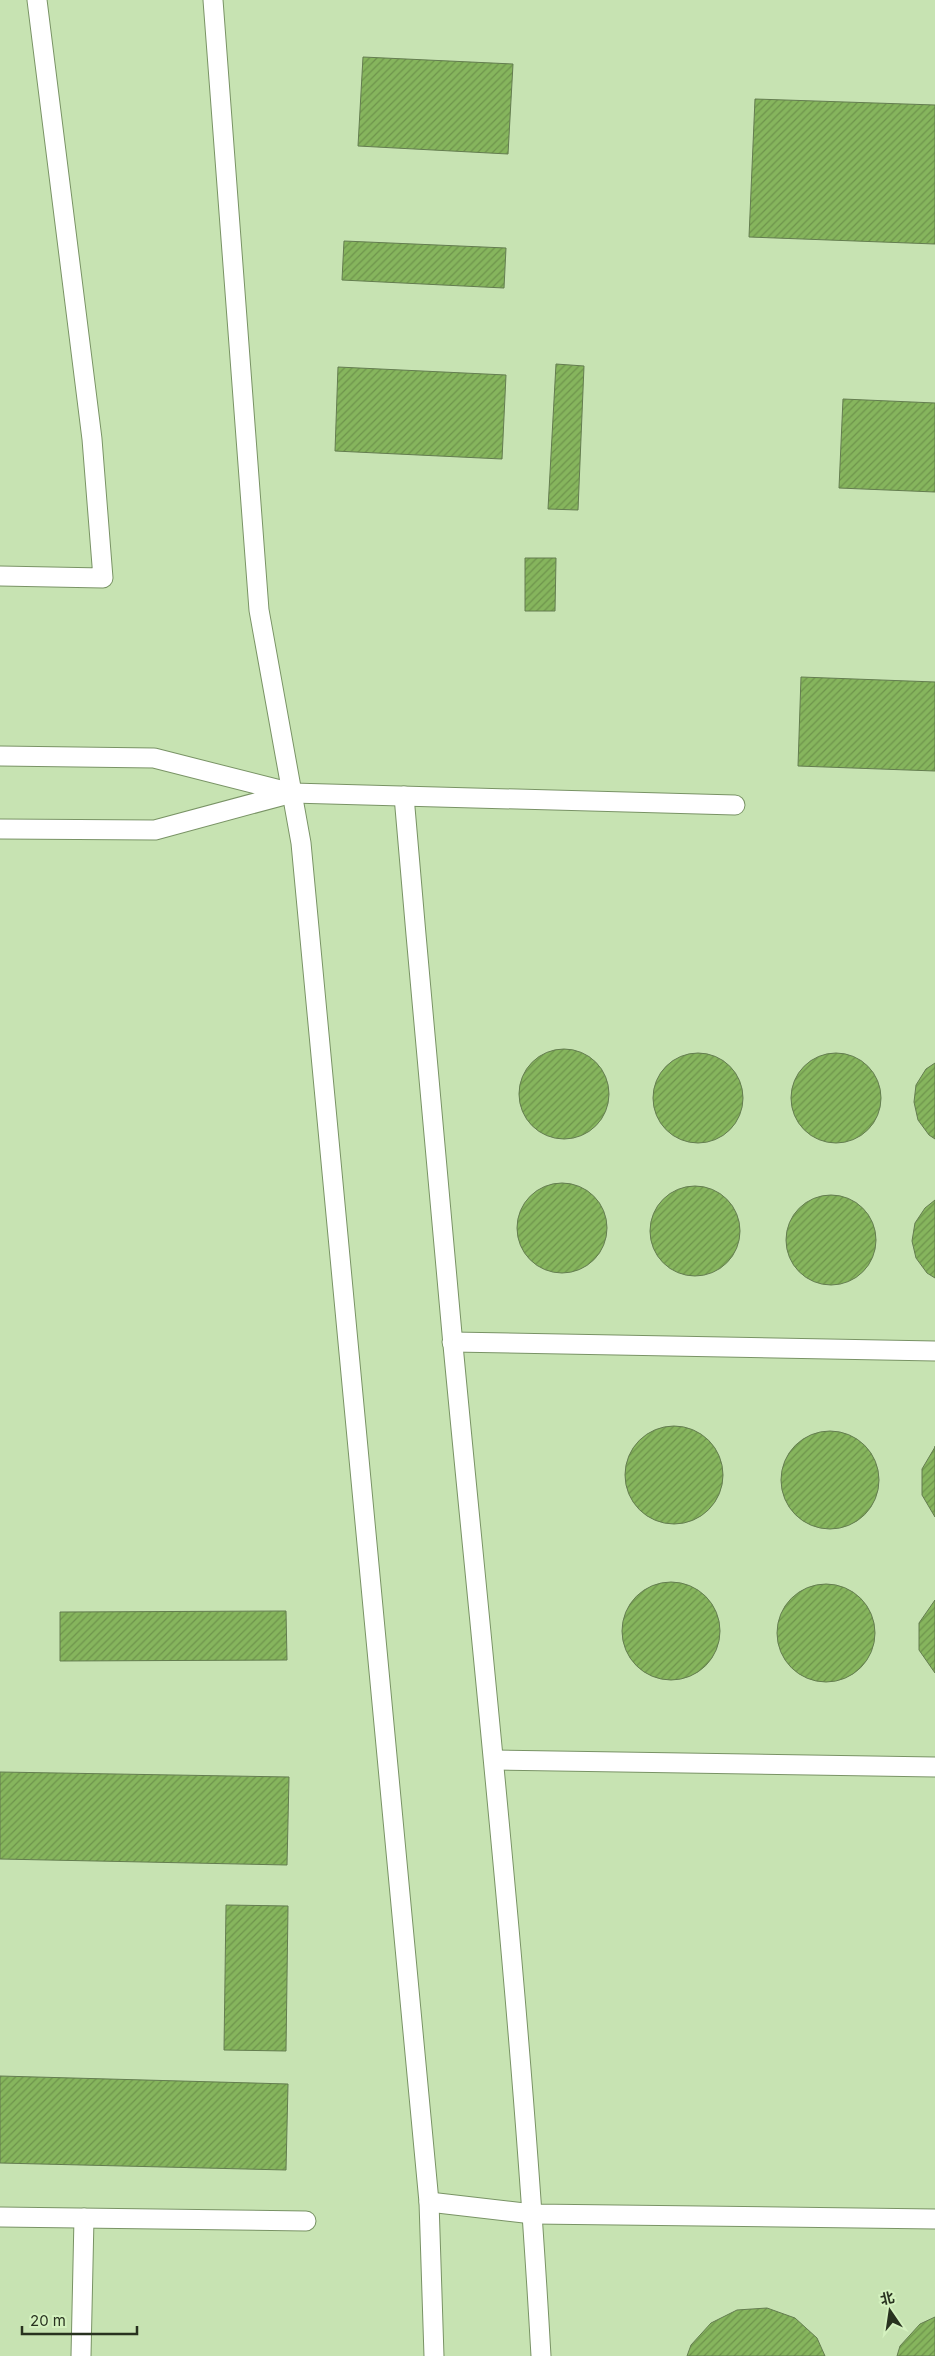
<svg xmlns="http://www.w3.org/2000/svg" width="935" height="2356" font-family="Inter,'Noto Sans SC',sans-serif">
  <defs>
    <pattern id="building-hatch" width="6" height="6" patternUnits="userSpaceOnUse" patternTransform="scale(1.25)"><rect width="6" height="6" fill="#86b55d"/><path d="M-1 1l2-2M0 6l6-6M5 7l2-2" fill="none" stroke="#6e944c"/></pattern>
  </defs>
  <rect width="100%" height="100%" fill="#c7e3b2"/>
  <!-- building -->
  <g fill="url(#building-hatch)" stroke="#647d50">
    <path d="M 363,57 L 513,64 L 508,154 L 358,146 Z"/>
    <path d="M 755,99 L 935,105 L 935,244 L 749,237 Z"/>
    <path d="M 344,241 L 506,248 L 504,288 L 342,280 Z"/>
    <path d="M 556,364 L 584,366 L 578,510 L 548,509 Z"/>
    <path d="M 338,367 L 506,375 L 502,459 L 335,451 Z"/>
    <path d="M 843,399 L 935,403 L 935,492 L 839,488 Z"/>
    <path d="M 525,558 L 556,558 L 555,611 L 525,611 Z"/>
    <path d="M 801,677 L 935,682 L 935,771 L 798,766 Z"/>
    <circle cx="564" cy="1094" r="45"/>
    <circle cx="698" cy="1098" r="45"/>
    <circle cx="836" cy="1098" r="45"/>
    <path d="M 935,1063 L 935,1139 L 929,1135 L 918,1120 L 914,1102 L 916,1085 L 926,1069 Z"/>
    <circle cx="562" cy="1228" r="45"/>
    <circle cx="695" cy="1231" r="45"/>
    <circle cx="831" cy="1240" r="45"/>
    <path d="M 935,1200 L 935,1278 L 927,1273 L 916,1258 L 912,1241 L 915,1223 L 925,1208 Z"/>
    <circle cx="674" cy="1475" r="49"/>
    <circle cx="830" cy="1480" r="49"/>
    <path d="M 935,1447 L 935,1446 L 935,1517 L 922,1495 L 922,1469 Z"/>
    <circle cx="671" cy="1631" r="49"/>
    <circle cx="826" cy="1633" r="49"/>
    <path d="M 935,1600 L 935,1673 L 919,1650 L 919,1623 Z"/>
    <path d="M 286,1611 L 287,1660 L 60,1661 L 60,1612 Z"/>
    <path d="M 0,1772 L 289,1777 L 287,1865 L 0,1859 Z"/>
    <path d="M 226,1905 L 288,1906 L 286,2051 L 224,2050 Z"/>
    <path d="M 0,2076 L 288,2084 L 286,2170 L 0,2163 Z"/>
    <path d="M 767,2308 L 795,2318 L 817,2338 L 825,2356 L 687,2356 L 691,2345 L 711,2323 L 737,2310 Z"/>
    <path d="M 935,2317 L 935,2356 L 897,2356 L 900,2346 L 920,2324 Z"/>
  </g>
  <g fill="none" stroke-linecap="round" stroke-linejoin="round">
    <!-- service casing -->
    <g stroke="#799365" stroke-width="21">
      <g id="service">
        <path d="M 213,0 L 259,610 L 301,843 L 429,2202 L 434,2356"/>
        <path d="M 0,576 L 103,578 L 92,439 L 37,0"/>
        <path d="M 0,756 L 154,758 L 292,793 L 155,830 L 0,829"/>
        <path d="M 292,793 L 735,805"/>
        <path d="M 404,796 C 420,979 435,1162 453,1345 C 485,1682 522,2018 541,2356"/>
        <path d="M 452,1342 L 935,1351"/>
        <path d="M 494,1760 L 935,1767"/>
        <path d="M 429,2202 L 533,2214 L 935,2219"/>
        <path d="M 0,2217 L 306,2221"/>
        <path d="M 81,2356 L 84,2218"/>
      </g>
    </g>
    <!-- service -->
    <use href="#service" stroke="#fff" stroke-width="19"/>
  </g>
  <!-- north arrow -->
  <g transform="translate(890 2311) rotate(347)" stroke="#d4f1bf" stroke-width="4" paint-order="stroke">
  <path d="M0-4L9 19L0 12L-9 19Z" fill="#28321f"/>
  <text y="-8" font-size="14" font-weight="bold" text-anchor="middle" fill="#28321f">北</text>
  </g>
  <!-- scale -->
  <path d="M22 2326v8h115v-8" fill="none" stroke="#28321f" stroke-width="2.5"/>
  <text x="30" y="2326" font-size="15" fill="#28321f" stroke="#d4f1bf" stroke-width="4" paint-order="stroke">20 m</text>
</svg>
